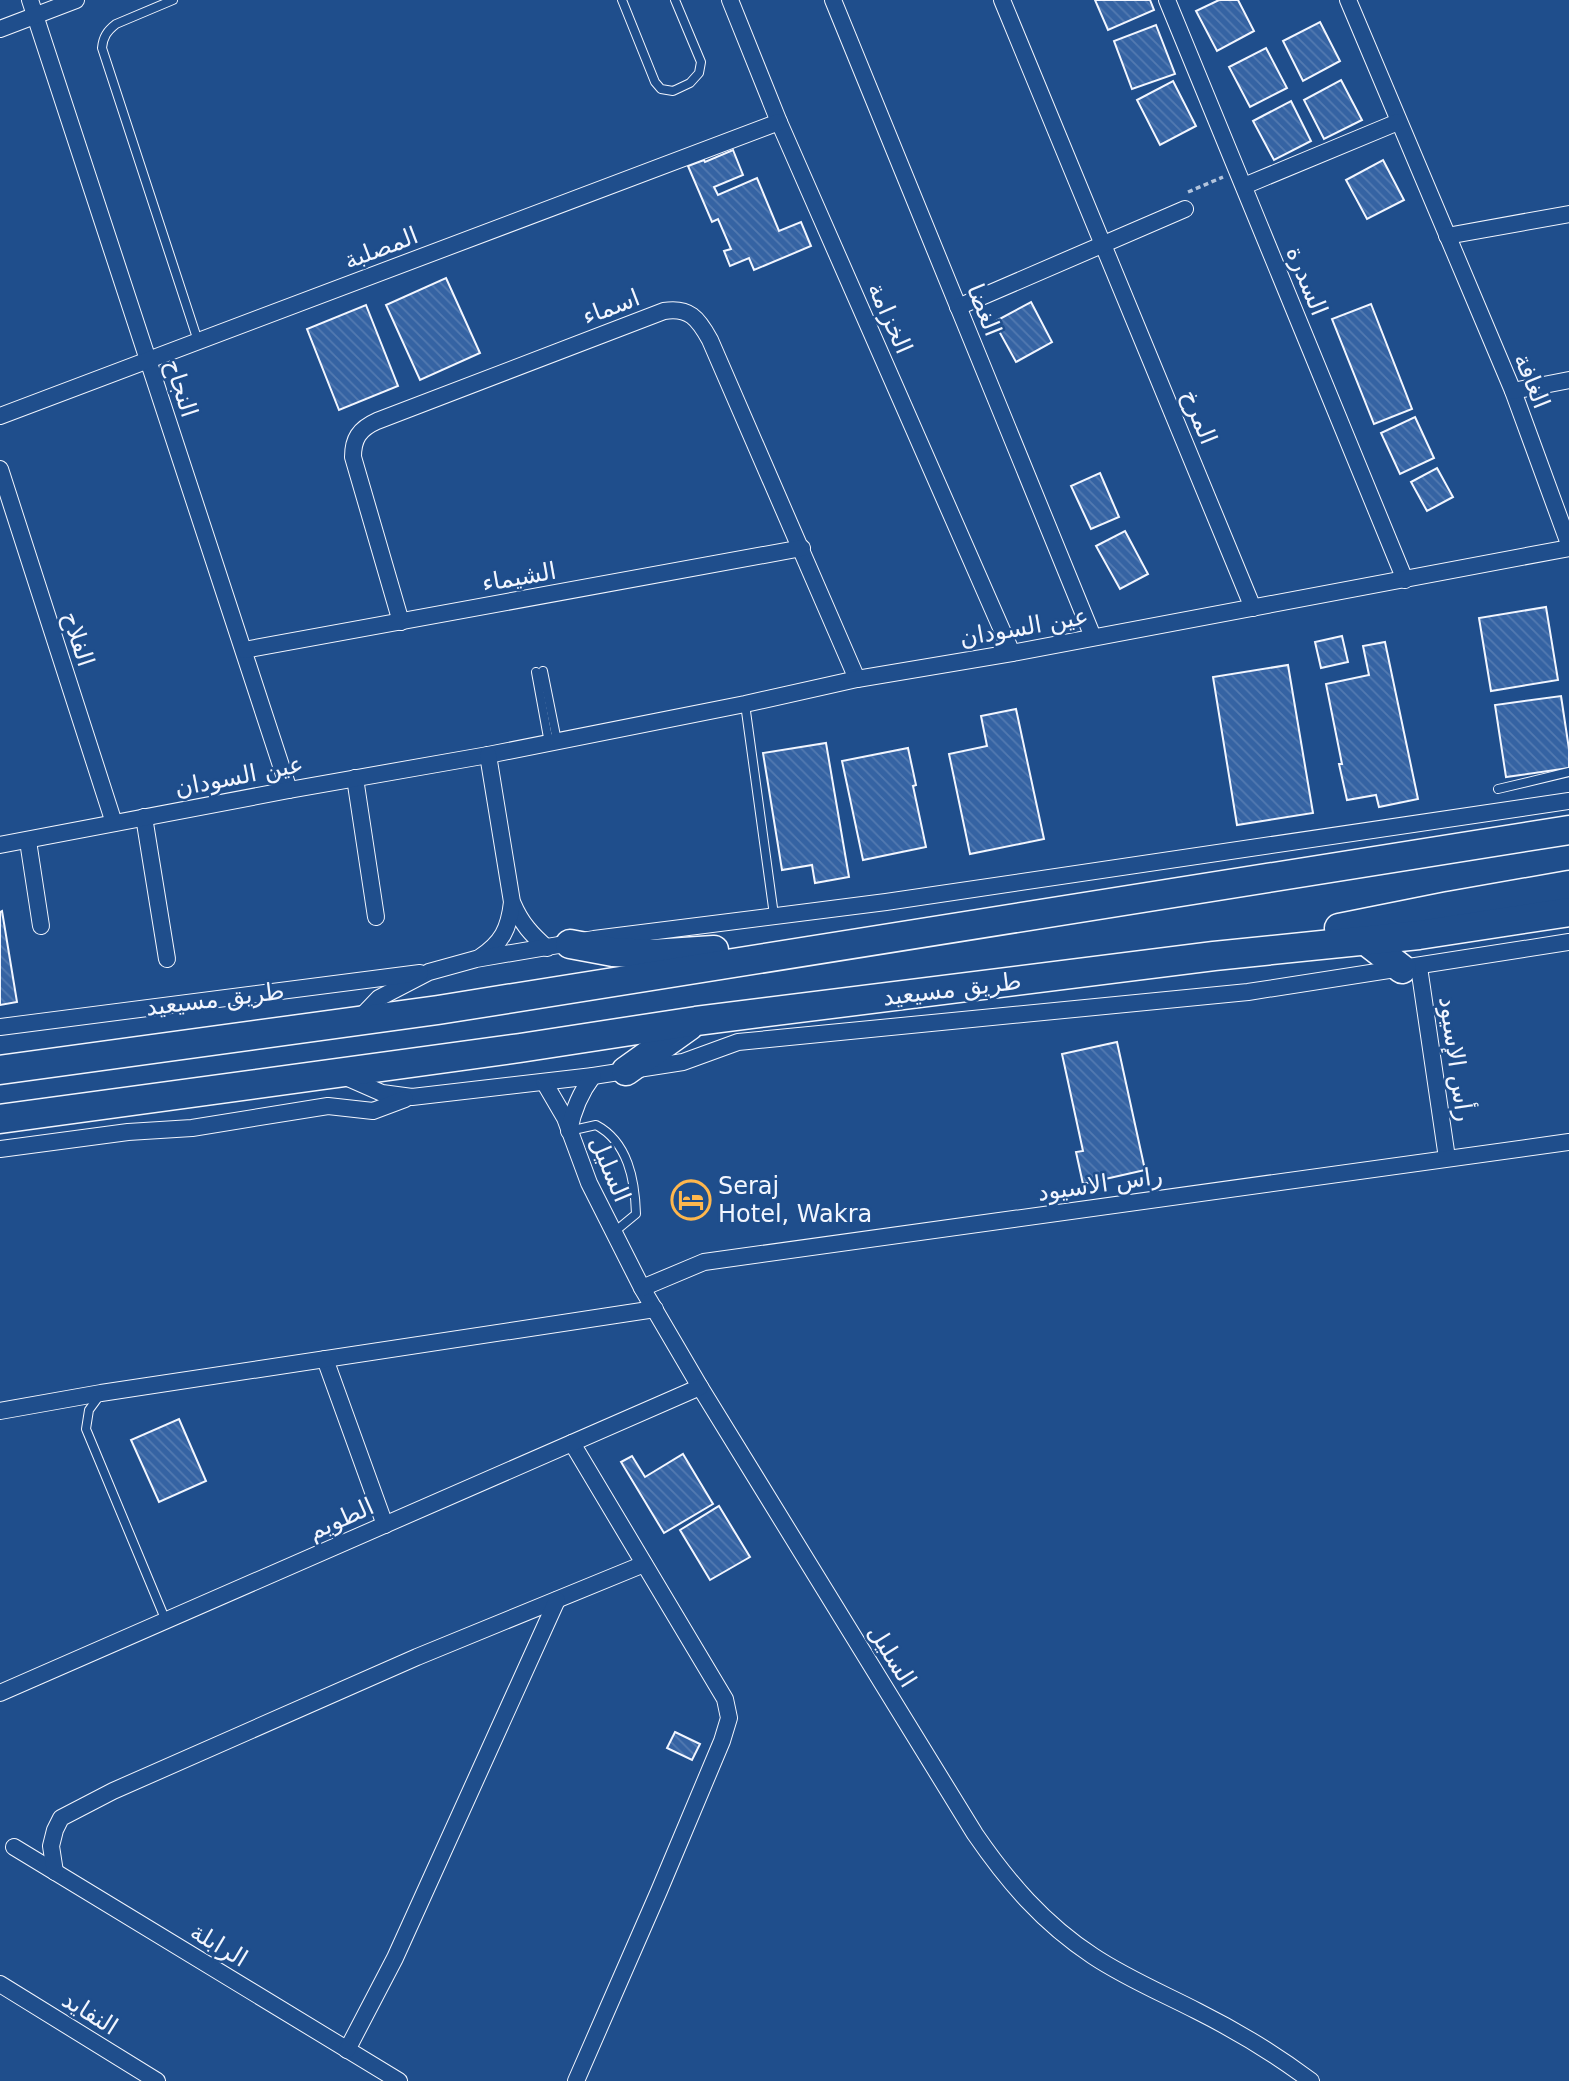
<svg xmlns="http://www.w3.org/2000/svg" width="1569" height="2081" font-family="'DejaVu Sans','Noto Naskh Arabic',sans-serif">
  <defs>
    <pattern id="building-back-hatch" width="6" height="6" patternUnits="userSpaceOnUse" patternTransform="scale(1.75)"><rect width="6" height="6" fill="#3563a3"/><path d="M-1 5l2 2M0 0l6 6M5-1l2 2" fill="none" stroke="#537ab1"/></pattern>
  </defs>
  <rect width="100%" height="100%" fill="#1f4e8c"/>
  <!-- building -->
  <g fill="url(#building-back-hatch)" stroke="#f2f6ff" stroke-width="2">
    <path d="M 1095,0 L 1150,0 L 1154,10 L 1108,30 Z"/>
    <path d="M 1219,0 L 1238,0 L 1254,31 L 1217,51 L 1196,11 Z"/>
    <path d="M 1320,22 L 1340,61 L 1303,81 L 1283,41 Z"/>
    <path d="M 1156,25 L 1175,74 L 1132,89 L 1114,41 Z"/>
    <path d="M 1266,48 L 1287,88 L 1250,107 L 1229,67 Z"/>
    <path d="M 1341,80 L 1362,120 L 1324,139 L 1304,100 Z"/>
    <path d="M 1173,81 L 1196,126 L 1160,145 L 1137,100 Z"/>
    <path d="M 1291,101 L 1311,141 L 1274,160 L 1253,121 Z"/>
    <path d="M 733,150 L 743,175 L 714,187 L 718,195 L 757,178 L 779,231 L 801,222 L 811,246 L 754,270 L 749,258 L 730,266 L 724,251 L 731,249 L 718,219 L 712,222 L 688,166 L 704,160 L 705,162 Z"/>
    <path d="M 1383,160 L 1404,200 L 1367,219 L 1346,180 Z"/>
    <path d="M 446,278 L 480,353 L 420,380 L 386,305 Z"/>
    <path d="M 1031,302 L 1052,342 L 1016,362 L 994,322 Z"/>
    <path d="M 1371,304 L 1412,409 L 1374,424 L 1332,319 Z"/>
    <path d="M 366,305 L 398,386 L 339,410 L 307,329 Z"/>
    <path d="M 1415,417 L 1434,458 L 1400,474 L 1381,433 Z"/>
    <path d="M 1437,468 L 1453,497 L 1427,511 L 1411,482 Z"/>
    <path d="M 1100,473 L 1119,517 L 1091,529 L 1071,486 Z"/>
    <path d="M 1125,531 L 1148,574 L 1120,589 L 1096,546 Z"/>
    <path d="M 1546,607 L 1558,680 L 1491,691 L 1479,618 Z"/>
    <path d="M 1342,636 L 1348,662 L 1321,668 L 1315,642 Z"/>
    <path d="M 1385,642 L 1418,799 L 1379,807 L 1376,795 L 1347,800 L 1339,764 L 1342,764 L 1326,684 L 1369,675 L 1363,646 Z"/>
    <path d="M 1288,665 L 1313,813 L 1237,825 L 1213,677 Z"/>
    <path d="M 1561,696 L 1569,749 L 1569,768 L 1506,777 L 1495,705 Z"/>
    <path d="M 1016,709 L 1044,839 L 970,854 L 949,754 L 987,746 L 981,716 Z"/>
    <path d="M 826,743 L 849,877 L 815,883 L 812,865 L 782,870 L 763,753 Z"/>
    <path d="M 908,748 L 916,785 L 913,786 L 926,847 L 863,860 L 842,761 Z"/>
    <path d="M 2,911 L 17,1002 L 0,1005 L 0,912 Z"/>
    <path d="M 1117,1042 L 1145,1170 L 1083,1184 L 1076,1152 L 1083,1151 L 1062,1054 Z"/>
    <path d="M 179,1419 L 206,1481 L 159,1502 L 131,1440 Z"/>
    <path d="M 683,1454 L 713,1504 L 664,1533 L 621,1462 L 632,1456 L 645,1477 Z"/>
    <path d="M 719,1506 L 750,1557 L 710,1580 L 680,1530 Z"/>
    <path d="M 675,1732 L 700,1744 L 692,1760 L 667,1748 Z"/>
  </g>
  <g fill="none" stroke-linecap="round" stroke-linejoin="round">
    <!-- service casing -->
    <g stroke="#f2f6ff" stroke-width="10">
      <g id="service">
        <path d="M 173,0 L 116,24 C 107,31 103,37 102,48 L 198,341"/>
        <path d="M 622,0 L 655,82 L 661,89 L 673,91 L 690,83 L 699,73 L 701,62 L 675,0"/>
        <path d="M 543,671 L 557,741"/>
        <path d="M 536,672 L 549,743"/>
        <path d="M 745,704 L 774,915"/>
        <path d="M 1498,789 L 1569,772"/>
        <path d="M 569,1131 L 596,1125 C 628,1142 635,1180 636,1214 L 613,1233"/>
        <path d="M 100,1395 L 89,1410 L 86,1429 L 166,1621"/>
      </g>
    </g>
    <!-- minor casing -->
    <g stroke="#f2f6ff" stroke-width="18">
      <g id="minor">
        <path d="M 30,0 L 289,790"/>
        <path d="M 730,0 L 779,122 L 1012,653"/>
        <path d="M 833,0 L 1093,637"/>
        <path d="M 1002,0 L 1253,608"/>
        <path d="M 1167,0 L 1405,580"/>
        <path d="M 1348,0 L 1513,391 L 1569,544"/>
        <path d="M 0,29 L 76,0"/>
        <path d="M 1244,186 L 1398,122"/>
        <path d="M 1447,236 L 1569,214"/>
        <path d="M 958,307 L 1185,209"/>
        <path d="M 1513,391 L 1569,380"/>
        <path d="M 0,416 L 779,122"/>
        <path d="M 0,469 L 114,823"/>
        <path d="M 401,622 L 353,457 C 353,439 359,429 377,421 L 664,311 C 689,307 698,318 710,340 L 857,679"/>
        <path d="M 244,650 L 802,548"/>
        <path d="M 355,778 L 376,917"/>
        <path d="M 144,817 L 167,959"/>
        <path d="M 28,841 L 41,926"/>
        <path d="M 0,845 L 289,790 L 488,755 L 745,704 L 857,679 L 1012,653 L 1569,548"/>
        <path d="M 513,904 C 521,923 532,935 547,948"/>
        <path d="M 479,958 C 502,943 509,929 512,902 L 488,755"/>
        <path d="M 1419,967 L 1447,1158"/>
        <path d="M 358,1020 L 379,998 L 429,972 L 476,959 L 594,939 L 886,902 L 1569,801"/>
        <path d="M 0,1027 L 420,973"/>
        <path d="M 341,1075 L 382,1093 L 412,1097 L 593,1076 L 683,1062 L 738,1042 L 1248,992 L 1569,942"/>
        <path d="M 544,1082 L 565,1118 L 589,1183 L 642,1288 L 700,1387 L 975,1834 C 1008,1882 1043,1923 1093,1956 C 1126,1978 1162,1993 1197,2011 C 1237,2031 1275,2054 1311,2081"/>
        <path d="M 569,1131 C 573,1110 580,1093 593,1076"/>
        <path d="M 0,1149 L 128,1132 L 192,1128 L 328,1106 L 373,1111 L 405,1099"/>
        <path d="M 642,1288 L 704,1262 L 1569,1142"/>
        <path d="M 325,1359 L 385,1525"/>
        <path d="M 0,1411 L 101,1393 L 655,1309"/>
        <path d="M 572,1443 L 725,1699 L 729,1718 L 722,1741 L 659,1891 L 576,2081"/>
        <path d="M 0,1693 L 700,1387"/>
        <path d="M 14,1847 L 399,2081"/>
        <path d="M 55,1872 L 51,1846 L 55,1830 L 61,1818 L 113,1791 L 417,1657 L 644,1564"/>
        <path d="M 0,1984 L 157,2081"/>
        <path d="M 347,2050 L 395,1958 L 557,1600"/>
      </g>
    </g>
    <!-- trunk casing -->
    <g stroke="#f2f6ff" stroke-width="31">
      <g id="trunk">
        <path d="M 1339,928 L 1449,906 L 1569,885"/>
        <path d="M 1366,941 L 1402,969"/>
        <path d="M 570,944 L 613,952 L 652,954 L 714,950"/>
        <path d="M 0,1070 L 438,1010 L 1569,830"/>
        <path d="M 626,1071 L 689,1026"/>
        <path d="M 0,1119 L 520,1048 L 696,1021 L 1214,956 L 1419,935 L 1569,912"/>
      </g>
    </g>
    <!-- path -->
    <path stroke="#b3c4dc" stroke-width="3.5" stroke-dasharray="5 3.5" stroke-linecap="butt" d="M 1188,192 L 1223,177"/>
    <!-- service -->
    <use href="#service" stroke="#1f4e8c" stroke-width="8"/>
    <!-- minor -->
    <use href="#minor" stroke="#1f4e8c" stroke-width="16"/>
    <!-- trunk -->
    <use href="#trunk" stroke="#1f4e8c" stroke-width="28"/>
  </g>
  <!-- icons -->
  <defs>
    <g id="hotel-ring" transform="scale(2.0125)"><circle r="9.5" fill="#1f4e8c" stroke="#ffb74d" stroke-width="1.5"/><path d="M-6-4.5h1.5V1H6V5H4.5V3h-9V5H-6ZM-4 0a1.8 1.8 0 1 1 3.6 0ZM.5 0V-2.5h3Q6-2.5 6 0Z" fill="#ffb74d"/></g>
  </defs>
  <g fill-rule="evenodd">
    <use href="#hotel-ring" x="691" y="1200"/>
  </g>
  <g text-anchor="middle" dominant-baseline="central" stroke-width="5" stroke-linejoin="round" paint-order="stroke">
    <!-- street labels -->
    <g font-size="24" fill="#f2f6ff" stroke="#1f4e8c">
      <text transform="translate(381 248) rotate(-21)">المصلبة</text>
      <text transform="translate(1307 281) rotate(68)">السدرة</text>
      <text transform="translate(611 307) rotate(-21)">اسماء</text>
      <text transform="translate(984 310) rotate(68)">الغضا</text>
      <text transform="translate(890 318) rotate(66)">الخزامة</text>
      <text transform="translate(1532 381) rotate(68)">الغافة</text>
      <text transform="translate(181 388) rotate(72)">النجاح</text>
      <text transform="translate(1199 417) rotate(68)">المرخ</text>
      <text transform="translate(519 577) rotate(-10)">الشيماء</text>
      <text transform="translate(1024 627) rotate(-10)">عين السودان</text>
      <text transform="translate(78 639) rotate(72)">الفلاح</text>
      <text transform="translate(239 776) rotate(-11)">عين السودان</text>
      <text transform="translate(952 989) rotate(-7)">طريق مسيعيد</text>
      <text transform="translate(215 999) rotate(-7)">طريق مسيعيد</text>
      <text transform="translate(1456 1059) rotate(82)">رأس الإسيود</text>
      <text transform="translate(610 1169) rotate(67)">السليل</text>
      <text transform="translate(1100 1184) rotate(-8)">راس الاسيود</text>
      <text transform="translate(341 1519) rotate(-24)">الطويم</text>
      <text transform="translate(892 1656) rotate(58)">السليل</text>
      <text transform="translate(219 1945) rotate(31)">الرابلة</text>
      <text transform="translate(90 2013) rotate(32)">النفايد</text>
    </g>
    <!-- poi labels -->
    <g font-size="24" fill="#f2f6ff" stroke="#1f4e8c" text-anchor="start">
      <text x="718" y="1186">Seraj<tspan x="718" dy="28">Hotel, Wakra</tspan></text>
    </g>
  </g>
</svg>
